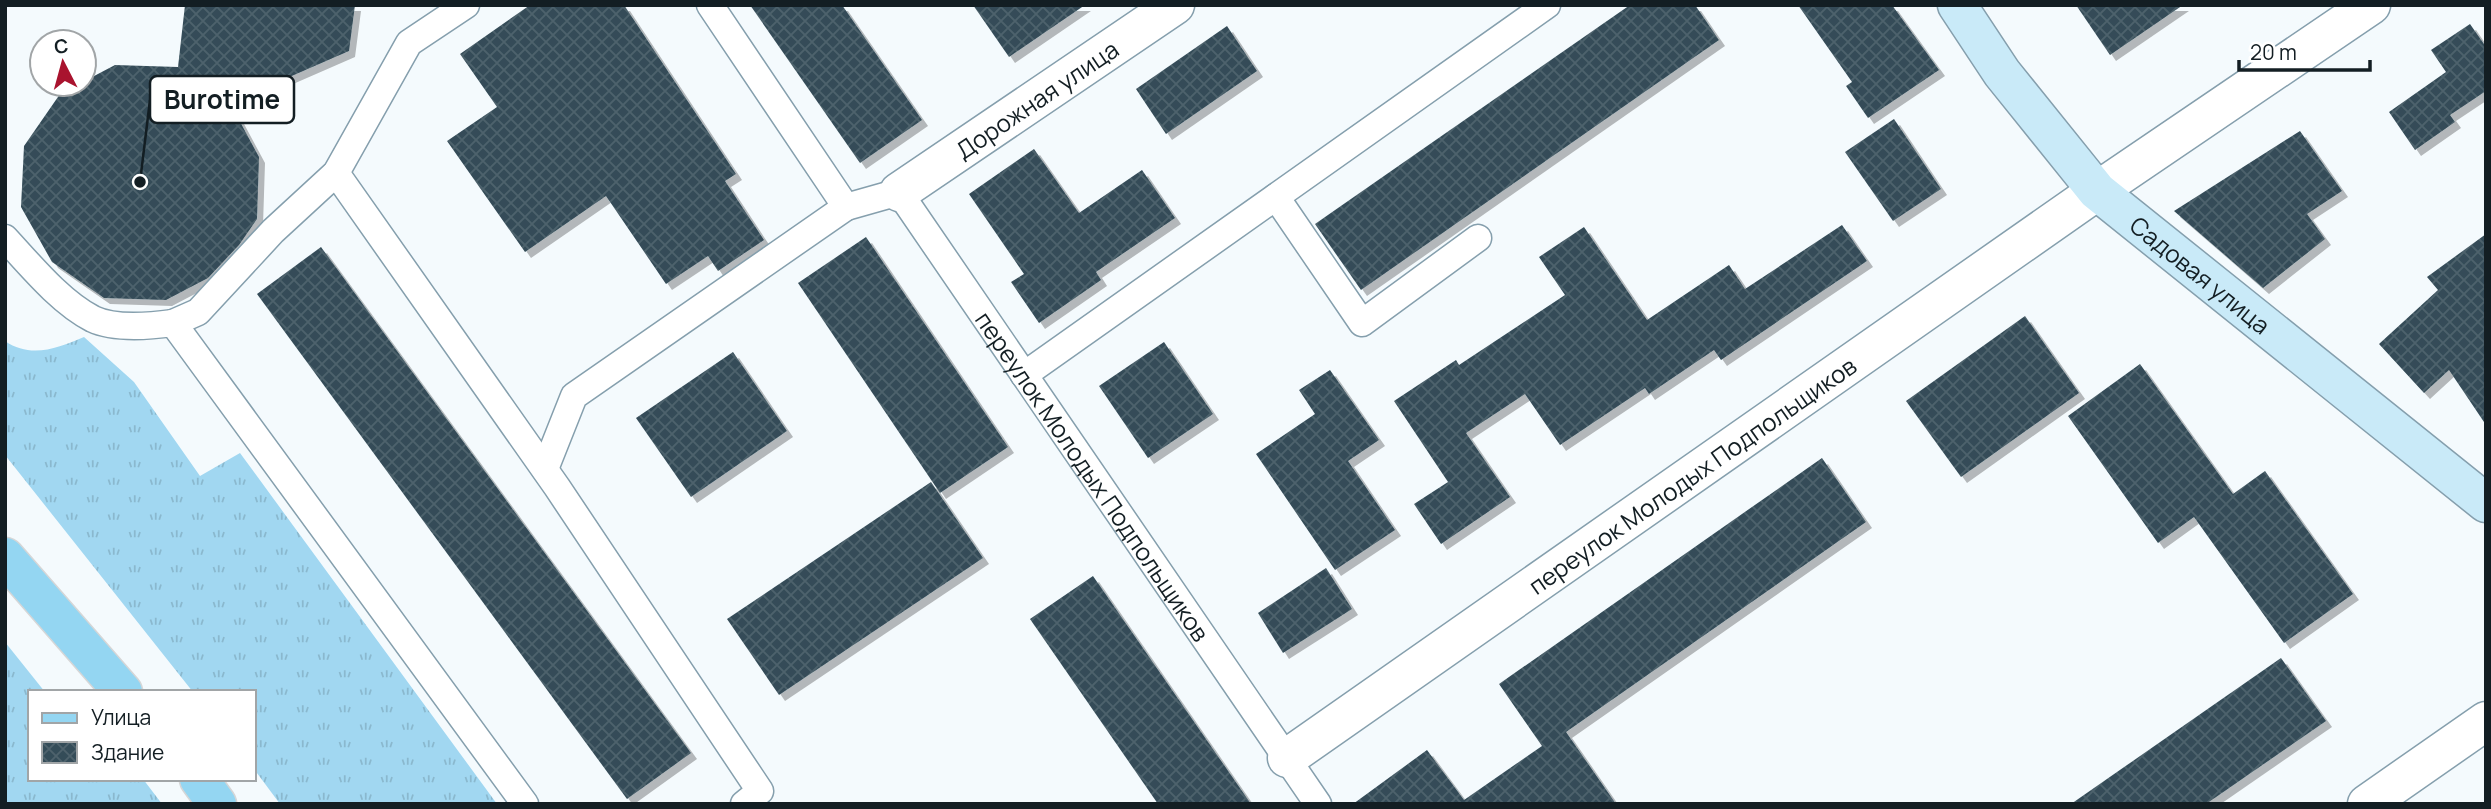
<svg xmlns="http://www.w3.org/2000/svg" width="2491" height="809" font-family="Manrope,sans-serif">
  <defs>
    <pattern id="grass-tufts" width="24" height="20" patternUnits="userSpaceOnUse" patternTransform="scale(1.75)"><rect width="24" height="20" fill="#a1d7f1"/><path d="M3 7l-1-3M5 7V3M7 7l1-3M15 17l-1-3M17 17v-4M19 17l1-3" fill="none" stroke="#8ab8ce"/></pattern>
    <pattern id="building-cross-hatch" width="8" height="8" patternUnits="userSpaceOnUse" patternTransform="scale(1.75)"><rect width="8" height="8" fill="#344c58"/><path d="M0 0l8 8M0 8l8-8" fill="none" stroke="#4e626c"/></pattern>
    <filter id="shadow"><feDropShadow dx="6" dy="6" stdDeviation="0" flood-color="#0004"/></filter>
  </defs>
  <rect width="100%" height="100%" fill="#f4fafd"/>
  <!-- grass -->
  <g fill="url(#grass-tufts)">
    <path d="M 84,337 L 134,382 L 200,476 L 240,453 L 497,804 L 280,804 L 254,769 L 254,692 L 193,692 L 5,455 L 5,341 C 31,359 58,348 84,337 Z"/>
    <path d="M 5,642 L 45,692 L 30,692 L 30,779 L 143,779 L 162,804 L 5,804 Z"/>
  </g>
  <!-- building -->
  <g fill="url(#building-cross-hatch)" filter="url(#shadow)">
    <path d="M 185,5 L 355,5 L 349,51 L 230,103 L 259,157 L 257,219 L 239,245 L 208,278 L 166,300 L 104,298 L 52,262 L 21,207 L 24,146 L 60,94 L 115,65 L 178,67 Z"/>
    <path d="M 530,5 L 624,5 L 736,174 L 725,181 L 764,240 L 718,271 L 708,256 L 666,284 L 606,196 L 525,252 L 447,141 L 497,107 L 460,54 Z"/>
    <path d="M 750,5 L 842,5 L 922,120 L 860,163 Z"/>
    <path d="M 973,5 L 1085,5 L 1009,57 Z"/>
    <path d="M 1630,5 L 1695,5 L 1719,40 L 1361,290 L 1315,224 Z"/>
    <path d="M 1798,5 L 1892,5 L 1939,70 L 1868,118 L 1846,86 L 1852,82 Z"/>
    <path d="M 2076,5 L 2183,5 L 2110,55 Z"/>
    <path d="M 2470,24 L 2486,47 L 2486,91 L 2450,115 L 2455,122 L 2415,150 L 2389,112 L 2446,72 L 2431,50 Z"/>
    <path d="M 1227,26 L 1257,71 L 1166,134 L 1136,89 Z"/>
    <path d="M 1894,119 L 1941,189 L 1893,221 L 1845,152 Z"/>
    <path d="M 2300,131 L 2342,191 L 2307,214 L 2325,239 L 2263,288 L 2174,211 Z"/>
    <path d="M 1034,149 L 1079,213 L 1142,170 L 1175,218 L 1096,272 L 1101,280 L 1039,323 L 1011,282 L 1024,274 L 969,194 Z"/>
    <path d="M 1842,225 L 1867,261 L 1721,360 L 1714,350 L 1649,394 L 1645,388 L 1560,445 L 1525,394 L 1466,433 L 1510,497 L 1441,544 L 1414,504 L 1448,482 L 1394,401 L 1456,360 L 1459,365 L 1565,295 L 1539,257 L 1584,227 L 1647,320 L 1729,265 L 1745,289 Z"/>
    <path d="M 2486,234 L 2486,425 L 2449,370 L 2424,393 L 2379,344 L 2438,290 L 2427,277 Z"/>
    <path d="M 866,237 L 1008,447 L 940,493 L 798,283 Z"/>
    <path d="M 321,247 L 691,753 L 627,799 L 257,294 Z"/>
    <path d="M 2025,316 L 2079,393 L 1961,477 L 1906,401 Z"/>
    <path d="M 1164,342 L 1213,414 L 1148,458 L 1099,386 Z"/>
    <path d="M 733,352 L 787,431 L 691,497 L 636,418 Z"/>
    <path d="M 2140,364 L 2233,494 L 2265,471 L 2353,594 L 2284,643 L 2194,517 L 2158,543 L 2068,416 Z"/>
    <path d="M 1330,370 L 1379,440 L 1348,461 L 1395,530 L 1335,570 L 1256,454 L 1315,414 L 1299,390 Z"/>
    <path d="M 1822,458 L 1866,522 L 1566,732 L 1616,804 L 1353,804 L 1427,750 L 1464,800 L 1542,746 L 1499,684 Z"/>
    <path d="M 931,482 L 983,558 L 779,695 L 727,619 Z"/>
    <path d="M 1326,568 L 1352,609 L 1283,653 L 1258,613 Z"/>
    <path d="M 1093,576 L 1251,804 L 1158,804 L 1030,619 Z"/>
    <path d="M 2281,658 L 2326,721 L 2206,804 L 2071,804 Z"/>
  </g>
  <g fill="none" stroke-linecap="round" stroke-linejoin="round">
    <!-- lane casing -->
    <g stroke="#859fad" stroke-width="29">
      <g id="lane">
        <path d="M 336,173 L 557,487 L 760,791 L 744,804"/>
        <path d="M 1276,197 L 1362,323 L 1478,238"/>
        <path id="s1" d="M 846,207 L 899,192 L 1318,804"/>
        <path d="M 5,238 C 30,265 60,302 93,319 C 114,329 151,326 173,323 L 525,804"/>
        <path d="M 173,323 L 198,312 L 273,231 L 336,173 L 409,43 L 466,5"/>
        <path d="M 1024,375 L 1547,5"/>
        <path d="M 545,469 L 574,396 L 846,207 L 710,5"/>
      </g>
    </g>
    <!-- street casing -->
    <g stroke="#859fad" stroke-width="41">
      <g id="street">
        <path id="s2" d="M 899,192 L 1175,5"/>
        <path id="s3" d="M 1287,758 L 2097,191 L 2371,5"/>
        <path d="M 2367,804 L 2486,721"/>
      </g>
    </g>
    <!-- secondary casing -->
    <g stroke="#859fad" stroke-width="41">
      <g id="secondary">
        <path id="s4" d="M 1957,5 L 2002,73 L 2097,191 L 2486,503"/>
      </g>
    </g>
    <!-- primary casing -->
    <g stroke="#d5d6d7" stroke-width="41">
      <g id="primary">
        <path d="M 5,557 L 123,692"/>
        <path d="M 199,779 L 217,804"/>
      </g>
    </g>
    <!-- lane -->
    <use href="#lane" stroke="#fff" stroke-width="26"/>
    <!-- street -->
    <use href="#street" stroke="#fff" stroke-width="38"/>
    <!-- secondary -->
    <use href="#secondary" stroke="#c9eaf8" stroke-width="38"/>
    <!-- primary -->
    <use href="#primary" stroke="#94d6f2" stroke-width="38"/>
  </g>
  <g text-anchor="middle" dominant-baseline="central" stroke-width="7" stroke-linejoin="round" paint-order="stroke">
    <!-- street labels -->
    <g font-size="24" fill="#131e23" stroke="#fff">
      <text stroke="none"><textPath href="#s2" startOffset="166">Дорожная улица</textPath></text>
      <text stroke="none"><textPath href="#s4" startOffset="366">Садовая улица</textPath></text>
      <text stroke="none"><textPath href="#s1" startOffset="399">переулок Молодых Подпольщиков</textPath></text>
      <text stroke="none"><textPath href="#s3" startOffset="494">переулок Молодых Подпольщиков</textPath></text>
    </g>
  </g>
  <!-- callouts -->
  <path fill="none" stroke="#131e23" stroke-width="2.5" d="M140 182L150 100"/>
  <circle fill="#131e23" stroke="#fff" stroke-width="2.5" cx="140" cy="182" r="7"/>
  <rect fill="#fff" stroke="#131e23" stroke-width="2.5" x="150" y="76" width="144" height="47" rx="7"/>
  <g font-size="26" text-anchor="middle" font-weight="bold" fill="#131e23">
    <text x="222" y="109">Burotime</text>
  </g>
  <!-- border -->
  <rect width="2491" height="809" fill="none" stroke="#131e23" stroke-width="14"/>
  <!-- legend -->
  <rect x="28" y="690" width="228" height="91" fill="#ffffff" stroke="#a1a5a7" stroke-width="2"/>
  <rect x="42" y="713" width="35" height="10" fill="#94d6f2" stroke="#a1a5a7" stroke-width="2"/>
  <text x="91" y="725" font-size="21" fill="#131e23">Улица</text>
  <rect x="42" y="742" width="35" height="21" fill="url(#building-cross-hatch)" stroke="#a1a5a7" stroke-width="2"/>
  <text x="91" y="760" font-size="21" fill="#131e23">Здание</text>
  <!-- north arrow -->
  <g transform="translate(63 63) rotate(354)"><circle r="33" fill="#ffffff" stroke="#a1a5a7" stroke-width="2"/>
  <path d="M0-5L12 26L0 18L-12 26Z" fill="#a9132e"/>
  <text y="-10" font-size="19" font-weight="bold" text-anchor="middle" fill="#131e23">С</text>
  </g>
  <!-- scale -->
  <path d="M2239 60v10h131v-10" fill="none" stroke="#131e23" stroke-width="3.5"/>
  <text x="2250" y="60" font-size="21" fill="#131e23" stroke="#ffffff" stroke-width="5" paint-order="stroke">20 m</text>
</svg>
